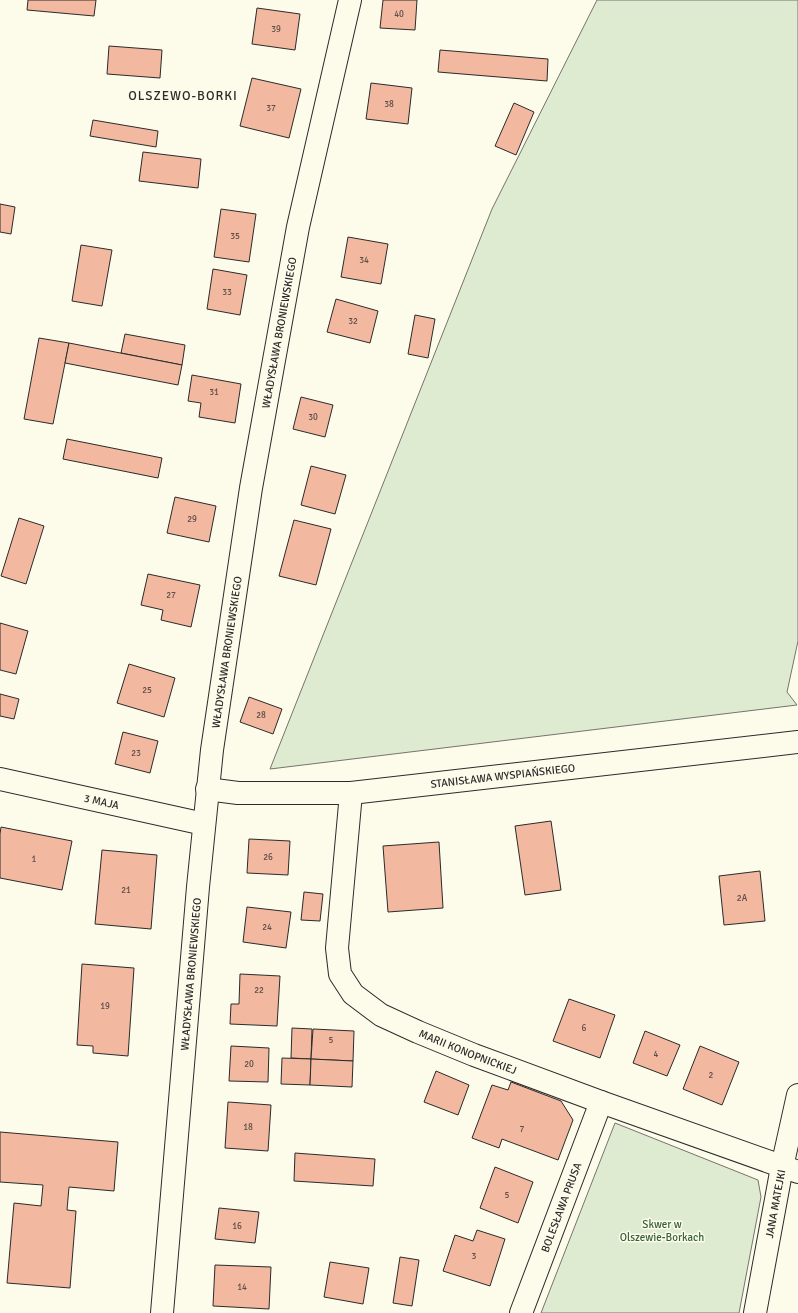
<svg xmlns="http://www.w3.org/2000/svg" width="798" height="1313" font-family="Signika,sans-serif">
  <rect width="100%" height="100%" fill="#fdfbea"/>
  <!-- green -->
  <g fill="#deebd1" stroke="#74746e">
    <path d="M 597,0 L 798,0 L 798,641 L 787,692 L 797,705 L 270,769 L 492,209 Z"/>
    <path d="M 615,1123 L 758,1180 L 761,1197 L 739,1313 L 541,1313 Z"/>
  </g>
  <!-- building -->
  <g fill="#f2b8a0" stroke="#2b2b2b">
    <path d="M 28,0 L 96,0 L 94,16 L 27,10 Z"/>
    <path d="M 383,0 L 417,0 L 415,30 L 380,28 Z"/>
    <path d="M 257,8 L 300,14 L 295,50 L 252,44 Z"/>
    <path d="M 109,46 L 162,50 L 160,78 L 107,74 Z"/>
    <path d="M 440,50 L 548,59 L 547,81 L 438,72 Z"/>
    <path d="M 252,78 L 301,89 L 289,138 L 240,126 Z"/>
    <path d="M 371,83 L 412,88 L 408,124 L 366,119 Z"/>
    <path d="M 514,103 L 534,112 L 516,155 L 495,146 Z"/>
    <path d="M 93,120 L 158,131 L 156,147 L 90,136 Z"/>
    <path d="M 143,152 L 201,159 L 198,188 L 139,181 Z"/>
    <path d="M 0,204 L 15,207 L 11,234 L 0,232 Z"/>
    <path d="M 221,209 L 256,214 L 249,262 L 214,257 Z"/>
    <path d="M 348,237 L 388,244 L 381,284 L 341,277 Z"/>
    <path d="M 81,245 L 112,250 L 102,306 L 72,301 Z"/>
    <path d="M 213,269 L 247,275 L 240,315 L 207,309 Z"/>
    <path d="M 336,299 L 378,311 L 370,343 L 327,332 Z"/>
    <path d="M 415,315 L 435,319 L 428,358 L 408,354 Z"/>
    <path d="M 125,334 L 185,345 L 182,365 L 121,353 Z"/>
    <path d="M 39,338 L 69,343 L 53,424 L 24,419 Z"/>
    <path d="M 69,343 L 182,365 L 178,385 L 65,363 Z"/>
    <path d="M 192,375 L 241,384 L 235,423 L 199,417 L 201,403 L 188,401 Z"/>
    <path d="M 301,397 L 333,405 L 325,437 L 293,429 Z"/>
    <path d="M 67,439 L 162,458 L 158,478 L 63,459 Z"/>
    <path d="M 311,466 L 346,475 L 335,514 L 301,505 Z"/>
    <path d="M 175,497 L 216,506 L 209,542 L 167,533 Z"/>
    <path d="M 19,518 L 44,526 L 26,584 L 1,576 Z"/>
    <path d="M 294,520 L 331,529 L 316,585 L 279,576 Z"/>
    <path d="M 148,574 L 200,585 L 191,627 L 161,620 L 163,610 L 141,605 Z"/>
    <path d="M 0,623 L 28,631 L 16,674 L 0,670 Z"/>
    <path d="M 129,664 L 175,678 L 164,717 L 117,703 Z"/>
    <path d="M 0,694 L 19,699 L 14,719 L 0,716 Z"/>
    <path d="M 249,697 L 282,709 L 273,734 L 240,722 Z"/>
    <path d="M 123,732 L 158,741 L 150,773 L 115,764 Z"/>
    <path d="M 551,821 L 561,890 L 525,895 L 515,826 Z"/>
    <path d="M 1,827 L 72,841 L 62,890 L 0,878 L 0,834 Z"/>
    <path d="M 249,839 L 290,841 L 288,875 L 247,873 Z"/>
    <path d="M 439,842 L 443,908 L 388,912 L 383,846 Z"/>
    <path d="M 102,850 L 157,855 L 151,929 L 95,924 Z"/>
    <path d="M 760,871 L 765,921 L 724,925 L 719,876 Z"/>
    <path d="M 304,892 L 323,894 L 320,921 L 301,920 Z"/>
    <path d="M 247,907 L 291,912 L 286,948 L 243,942 Z"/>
    <path d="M 82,964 L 134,968 L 128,1056 L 93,1053 L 93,1046 L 77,1045 Z"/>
    <path d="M 240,974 L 280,976 L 277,1026 L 230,1024 L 231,1004 L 239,1004 Z"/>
    <path d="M 569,999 L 615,1015 L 600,1058 L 553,1041 Z"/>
    <path d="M 292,1028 L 312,1029 L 311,1059 L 291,1058 Z"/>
    <path d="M 313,1029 L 354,1031 L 353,1061 L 311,1059 Z"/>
    <path d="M 645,1031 L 680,1045 L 667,1076 L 633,1063 Z"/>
    <path d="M 231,1046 L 269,1048 L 268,1082 L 229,1081 Z"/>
    <path d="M 700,1046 L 739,1062 L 722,1105 L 683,1089 Z"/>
    <path d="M 282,1058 L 311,1059 L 310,1085 L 281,1084 Z"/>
    <path d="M 311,1059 L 353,1061 L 352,1087 L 310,1085 Z"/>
    <path d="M 436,1071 L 469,1085 L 458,1115 L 424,1102 Z"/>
    <path d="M 511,1082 L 561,1101 L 573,1120 L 558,1160 L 502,1139 L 499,1148 L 472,1138 L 492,1085 L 508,1090 Z"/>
    <path d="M 228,1102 L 271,1105 L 268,1151 L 225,1148 Z"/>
    <path d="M 0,1132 L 118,1142 L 114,1191 L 69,1187 L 67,1210 L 76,1211 L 70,1288 L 7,1283 L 14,1203 L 41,1206 L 43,1185 L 0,1182 Z"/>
    <path d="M 295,1153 L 375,1159 L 373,1186 L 294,1181 Z"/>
    <path d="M 495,1167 L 533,1182 L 518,1223 L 480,1208 Z"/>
    <path d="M 219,1208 L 259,1212 L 255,1243 L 215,1239 Z"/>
    <path d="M 477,1230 L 505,1239 L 490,1286 L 443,1271 L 455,1235 L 473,1241 Z"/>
    <path d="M 400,1257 L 419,1260 L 412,1306 L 393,1303 Z"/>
    <path d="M 330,1262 L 369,1268 L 363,1304 L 324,1297 Z"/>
    <path d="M 215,1265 L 271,1267 L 269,1309 L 213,1306 Z"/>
  </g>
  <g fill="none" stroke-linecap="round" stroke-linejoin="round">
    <!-- minor casing -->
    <g stroke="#2b2b2b" stroke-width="24">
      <g id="minor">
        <path id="s1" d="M 0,779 L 204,824"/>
        <path id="s2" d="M 207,789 L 238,793 L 351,793 L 798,742"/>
        <path id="s3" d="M 351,793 L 337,948 L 340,974 L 353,994 L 381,1015 L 418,1032 L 474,1055 L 601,1102 L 798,1172"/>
        <path id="s4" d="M 162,1313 L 198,887 L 212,750 L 251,488 L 298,227 L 350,0"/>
        <path id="s5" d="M 521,1313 L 601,1102"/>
        <path id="s6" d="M 755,1313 L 782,1167 L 798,1095"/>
      </g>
    </g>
    <!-- minor -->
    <use href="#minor" stroke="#fdfbea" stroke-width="22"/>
  </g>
  <g text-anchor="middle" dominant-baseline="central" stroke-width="3" stroke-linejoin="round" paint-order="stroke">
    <!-- number labels -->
    <g font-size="9" fill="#5d4e48">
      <text x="399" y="14">40</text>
      <text x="276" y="29">39</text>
      <text x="389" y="104">38</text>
      <text x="271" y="108">37</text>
      <text x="235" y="236">35</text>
      <text x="364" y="260">34</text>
      <text x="227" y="292">33</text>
      <text x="353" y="321">32</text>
      <text x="214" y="392">31</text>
      <text x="313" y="417">30</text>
      <text x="192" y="519">29</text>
      <text x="171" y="595">27</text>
      <text x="147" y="690">25</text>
      <text x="261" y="715">28</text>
      <text x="136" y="753">23</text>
      <text x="268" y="857">26</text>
      <text x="34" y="859">1</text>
      <text x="126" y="890">21</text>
      <text x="742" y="898">2A</text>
      <text x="267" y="927">24</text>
      <text x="259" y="990">22</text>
      <text x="105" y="1006">19</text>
      <text x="584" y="1028">6</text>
      <text x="331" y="1040">5</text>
      <text x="656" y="1054">4</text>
      <text x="249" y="1064">20</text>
      <text x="711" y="1075">2</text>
      <text x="248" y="1127">18</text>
      <text x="522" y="1129">7</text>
      <text x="507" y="1195">5</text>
      <text x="237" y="1226">16</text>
      <text x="474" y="1256">3</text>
      <text x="242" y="1287">14</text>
    </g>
    <!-- street labels -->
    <g font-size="11" fill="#2b2b2b" stroke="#fdfbea">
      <text stroke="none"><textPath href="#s4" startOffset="988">WŁADYSŁAWA BRONIEWSKIEGO</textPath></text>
      <text stroke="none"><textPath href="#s4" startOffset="664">WŁADYSŁAWA BRONIEWSKIEGO</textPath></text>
      <text stroke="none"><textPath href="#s2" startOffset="297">STANISŁAWA WYSPIAŃSKIEGO</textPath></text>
      <text stroke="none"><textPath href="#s1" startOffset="104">3 MAJA</textPath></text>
      <text stroke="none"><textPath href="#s4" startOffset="340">WŁADYSŁAWA BRONIEWSKIEGO</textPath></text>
      <text stroke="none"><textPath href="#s3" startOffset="335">MARII KONOPNICKIEJ</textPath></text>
      <text stroke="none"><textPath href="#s6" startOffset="111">JANA MATEJKI</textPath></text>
      <text stroke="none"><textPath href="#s5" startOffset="113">BOLESŁAWA PRUSA</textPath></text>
    </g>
    <!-- park labels -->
    <g font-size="11" fill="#34623c" stroke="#fdfbea">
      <text x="662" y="1224">Skwer w<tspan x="662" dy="13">Olszewie-Borkach</tspan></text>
    </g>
    <!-- quarter labels -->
    <g font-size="13" letter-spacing="1" fill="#2b2b2b" stroke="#fdfbea">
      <text x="183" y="96">OLSZEWO-BORKI</text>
    </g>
  </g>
</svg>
